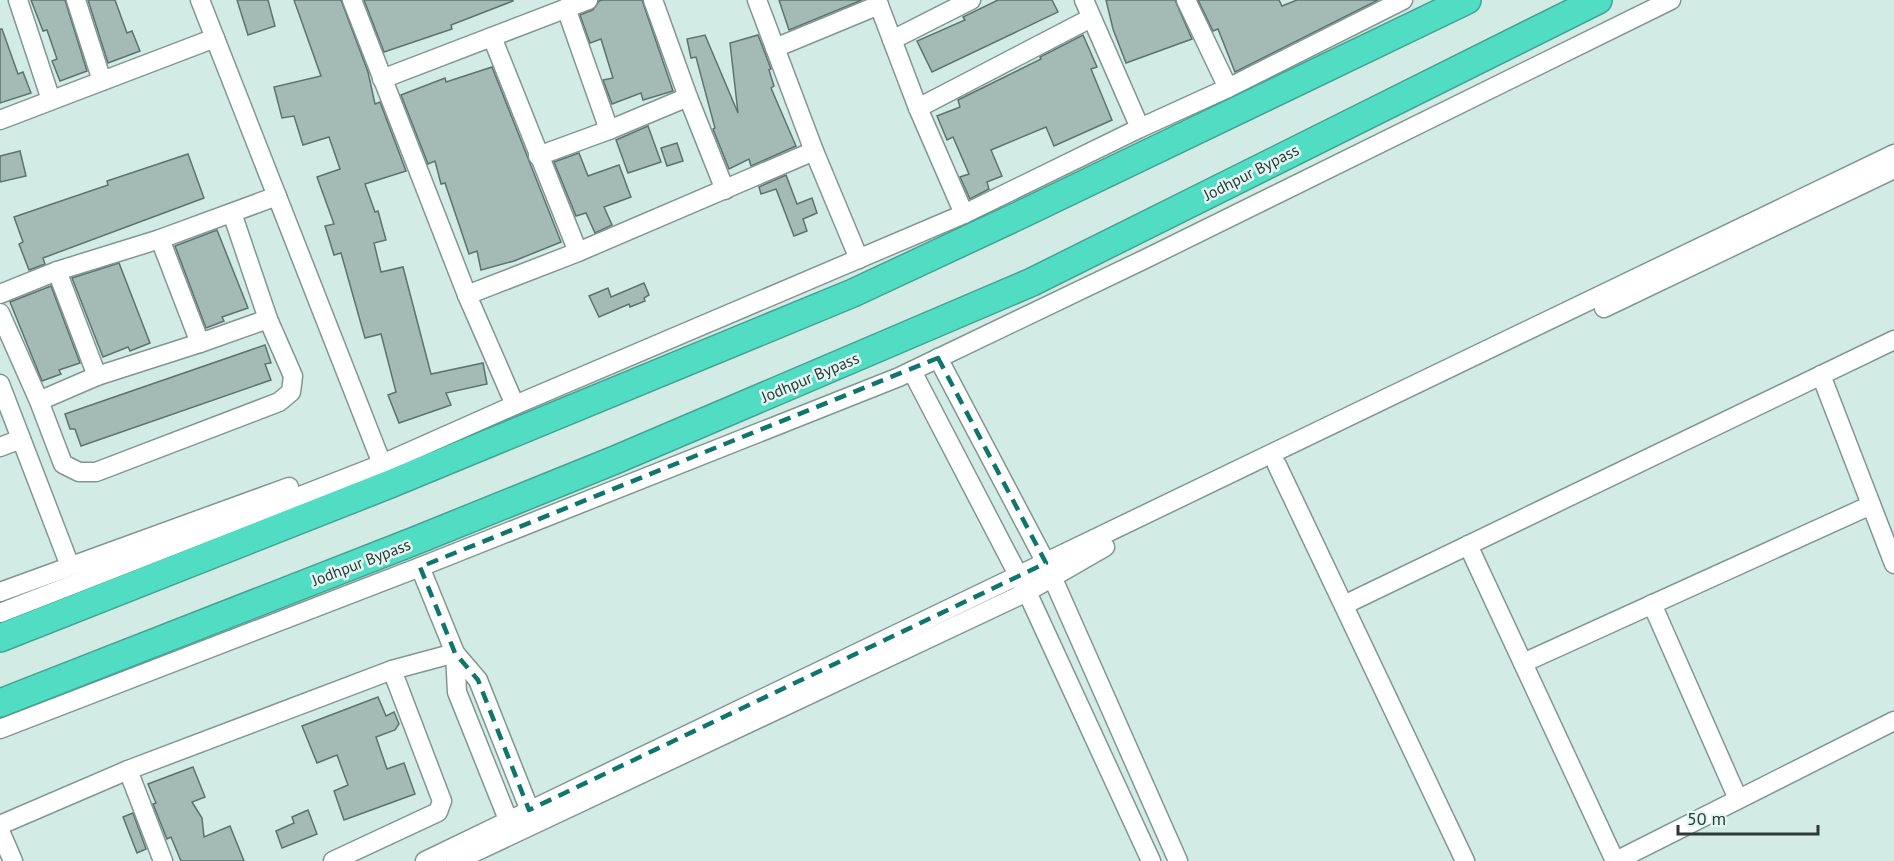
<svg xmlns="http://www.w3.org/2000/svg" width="1894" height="861" font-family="'PT Sans',sans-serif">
  <rect width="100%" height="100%" fill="#d3ebe5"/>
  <!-- building -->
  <g fill="#a3bab5" stroke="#5d736e" stroke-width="1.5">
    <path d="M 31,0 L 65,0 L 87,71 L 60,81 L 52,61 L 57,59 L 47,30 L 43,31 Z"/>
    <path d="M 88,0 L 115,0 L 127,33 L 132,31 L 140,51 L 108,63 Z"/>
    <path d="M 237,0 L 268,0 L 275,26 L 248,35 Z"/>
    <path d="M 294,0 L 341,0 L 368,72 L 375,104 L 380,102 L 406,171 L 365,184 L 375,212 L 378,211 L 386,240 L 374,243 L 381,272 L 403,267 L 431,374 L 483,363 L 487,384 L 446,393 L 451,405 L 399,423 L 388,395 L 396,392 L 381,334 L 365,338 L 341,253 L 334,255 L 325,226 L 334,224 L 317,177 L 340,169 L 329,137 L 303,145 L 294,116 L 282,118 L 274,87 L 321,76 Z"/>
    <path d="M 364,0 L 513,0 L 513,1 L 451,25 L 452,29 L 384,52 Z"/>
    <path d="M 603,0 L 642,0 L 673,91 L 643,100 L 641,93 L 612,104 L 603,80 L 613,78 L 601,39 L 590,43 L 580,15 L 593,10 L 599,1 Z"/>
    <path d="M 779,0 L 862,0 L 789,30 Z"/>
    <path d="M 998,0 L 1052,0 L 1058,12 L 932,72 L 917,41 L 965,20 L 963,17 Z"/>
    <path d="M 1106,0 L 1175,0 L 1192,39 L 1126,63 L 1113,29 Z"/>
    <path d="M 1198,0 L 1279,0 L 1282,6 L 1297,0 L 1378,0 L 1235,72 L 1218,29 L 1213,31 Z"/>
    <path d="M 0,29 L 2,29 L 18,74 L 23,72 L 31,93 L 0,103 Z"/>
    <path d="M 705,35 L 738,113 L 730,43 L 758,35 L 771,69 L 769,70 L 774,86 L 771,88 L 796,146 L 751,166 L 749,159 L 729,169 L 713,129 L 715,128 L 696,57 L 691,58 L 687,39 Z"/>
    <path d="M 1083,35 L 1097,67 L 1091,69 L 1112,120 L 1054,146 L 1046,127 L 991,150 L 1002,176 L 987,182 L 989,189 L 970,199 L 960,177 L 969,174 L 953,137 L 947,140 L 937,116 L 960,107 L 958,100 L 1041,59 L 1040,57 Z"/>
    <path d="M 492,67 L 561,242 L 514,261 L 481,270 L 477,251 L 469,254 L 445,183 L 441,184 L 435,161 L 428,164 L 401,95 L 445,78 L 446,82 Z"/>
    <path d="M 648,126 L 661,162 L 628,173 L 616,140 Z"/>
    <path d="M 677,143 L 683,161 L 667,166 L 661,148 Z"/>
    <path d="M 20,151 L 26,176 L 0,182 L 0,156 Z"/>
    <path d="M 579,153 L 588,176 L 619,165 L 631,197 L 604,207 L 612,225 L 595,233 L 586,213 L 576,216 L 554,162 Z"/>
    <path d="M 188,154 L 204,198 L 43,258 L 45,264 L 29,270 L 19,244 L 23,242 L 14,217 L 108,185 L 107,181 Z"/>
    <path d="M 786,175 L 797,204 L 812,198 L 817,213 L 803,219 L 807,231 L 794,236 L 776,189 L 761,194 L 759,187 Z"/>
    <path d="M 217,230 L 248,308 L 222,317 L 224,321 L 206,328 L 175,246 Z"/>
    <path d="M 119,263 L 150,343 L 130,351 L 128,347 L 103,357 L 72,278 Z"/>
    <path d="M 644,283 L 649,295 L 644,298 L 645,301 L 630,307 L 629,304 L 599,317 L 589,296 L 608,288 L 611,297 Z"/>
    <path d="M 51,286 L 80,363 L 59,370 L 61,374 L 42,381 L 10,302 Z"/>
    <path d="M 265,345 L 271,363 L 265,364 L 271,380 L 81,446 L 75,429 L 70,429 L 65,414 Z"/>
    <path d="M 378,697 L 386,716 L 394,712 L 399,724 L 395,730 L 376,737 L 387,769 L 404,763 L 415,794 L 344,820 L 334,791 L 348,785 L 337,755 L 317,763 L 302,726 Z"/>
    <path d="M 193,767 L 205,797 L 192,802 L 202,818 L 204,837 L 230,826 L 244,861 L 181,861 L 171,837 L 167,839 L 153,804 L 156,803 L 148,784 Z"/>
    <path d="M 308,810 L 317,834 L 282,848 L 276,831 L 294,823 L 292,817 Z"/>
    <path d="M 133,813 L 146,849 L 137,853 L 123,817 Z"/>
  </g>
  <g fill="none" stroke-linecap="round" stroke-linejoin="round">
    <!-- minor casing -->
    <g stroke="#819792" stroke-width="21">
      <g id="minor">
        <path d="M 18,0 L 51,100"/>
        <path d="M 76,0 L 102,81"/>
        <path d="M 200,0 L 382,464"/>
        <path d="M 352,0 L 467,295 L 515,405"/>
        <path d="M 653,0 L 688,97 L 725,190"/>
        <path d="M 757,0 L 814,151 L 859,259"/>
        <path d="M 877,0 L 918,108 L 964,214"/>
        <path d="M 1084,0 L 1140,128"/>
        <path d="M 1186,0 L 1228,88"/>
        <path d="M 566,8 L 609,130"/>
        <path d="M 492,37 L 578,252"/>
        <path d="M 892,40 L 971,0"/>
        <path d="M 775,48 L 879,5"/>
        <path d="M 382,79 L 588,0"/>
        <path d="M 918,108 L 1091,18"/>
        <path d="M 0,120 L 215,38"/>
        <path d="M 538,156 L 609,130 L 688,97"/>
        <path d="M 57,271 L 97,376 L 200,343 L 160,239"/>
        <path d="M 0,294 L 57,271 L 160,239 L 277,196"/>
        <path d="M 467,295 L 578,252 L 814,151"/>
        <path d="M 1604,308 L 1894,169"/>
        <path d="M 0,313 L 39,401 L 63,464 L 79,472 L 96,472 L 279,402 L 291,392 L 293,376 L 268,319 L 232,213"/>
        <path d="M 200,343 L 268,319"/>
        <path d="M 938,358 L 1046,563 L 1178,861"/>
        <path d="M 912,371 L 1027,592 L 1151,861"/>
        <path d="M 1821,375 L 1894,564"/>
        <path d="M 0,384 L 70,566"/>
        <path d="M 39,401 L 97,376"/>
        <path d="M 0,447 L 21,439"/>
        <path d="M 1277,465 L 1465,861"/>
        <path d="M 1468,545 L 1615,861"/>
        <path d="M 420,567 L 455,653 L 478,680 L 534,821"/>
        <path d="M 0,592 L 289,487"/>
        <path d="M 1652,604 L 1738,799"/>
        <path d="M 1344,605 L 1894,340"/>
        <path d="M 0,613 L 382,464 L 515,405 L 964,214 L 1140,128 L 1228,88 L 1403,0"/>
        <path d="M 455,653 L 457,692 L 513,832"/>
        <path d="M 1523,663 L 1871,505"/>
        <path d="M 392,670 L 455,653"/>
        <path d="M 0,729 L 420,567 L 899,377 L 1143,260 L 1671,0"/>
        <path d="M 128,770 L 163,861"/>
        <path d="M 0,825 L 128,770 L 392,670 L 442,801 L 438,812 L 333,861"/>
        <path d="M 0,831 L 13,861"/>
        <path d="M 425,861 L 1894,154"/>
        <path d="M 456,861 L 1027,592 L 1105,547"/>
        <path d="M 1616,861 L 1894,721"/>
      </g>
    </g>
    <!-- highway casing -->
    <g stroke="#45a393" stroke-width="30">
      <g id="highway">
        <path d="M 0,638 L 390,484 L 853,293 L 1022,214 L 1467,0"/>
        <path d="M 0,703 L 412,542 L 615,460 L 1032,282 L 1598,0"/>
      </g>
    </g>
    <!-- minor -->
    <use href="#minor" stroke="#fff" stroke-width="18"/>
    <!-- highway -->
    <use href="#highway" stroke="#51dcc4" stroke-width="27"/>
  </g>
  <!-- marked area -->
  <path fill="none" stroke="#0f766e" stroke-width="4.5" stroke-dasharray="12 8" stroke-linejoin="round" d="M 938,358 L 1046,563 L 529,810 L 478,680 L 455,653 L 420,567 Z"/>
  <g text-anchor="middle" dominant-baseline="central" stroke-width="5" stroke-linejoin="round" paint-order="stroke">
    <!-- street labels -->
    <g font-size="16" fill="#2f3937" stroke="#e0f8f2">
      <text transform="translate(1251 172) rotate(-27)">Jodhpur Bypass</text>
      <text transform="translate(810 377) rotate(-23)">Jodhpur Bypass</text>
      <text transform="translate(361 562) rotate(-21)">Jodhpur Bypass</text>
    </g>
  </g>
  <!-- scale -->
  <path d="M1678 825v9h140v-9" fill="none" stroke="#2f3937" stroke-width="3"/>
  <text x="1687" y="825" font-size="18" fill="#2f3937" stroke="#e0f8f2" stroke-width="4.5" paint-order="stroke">50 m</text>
</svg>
